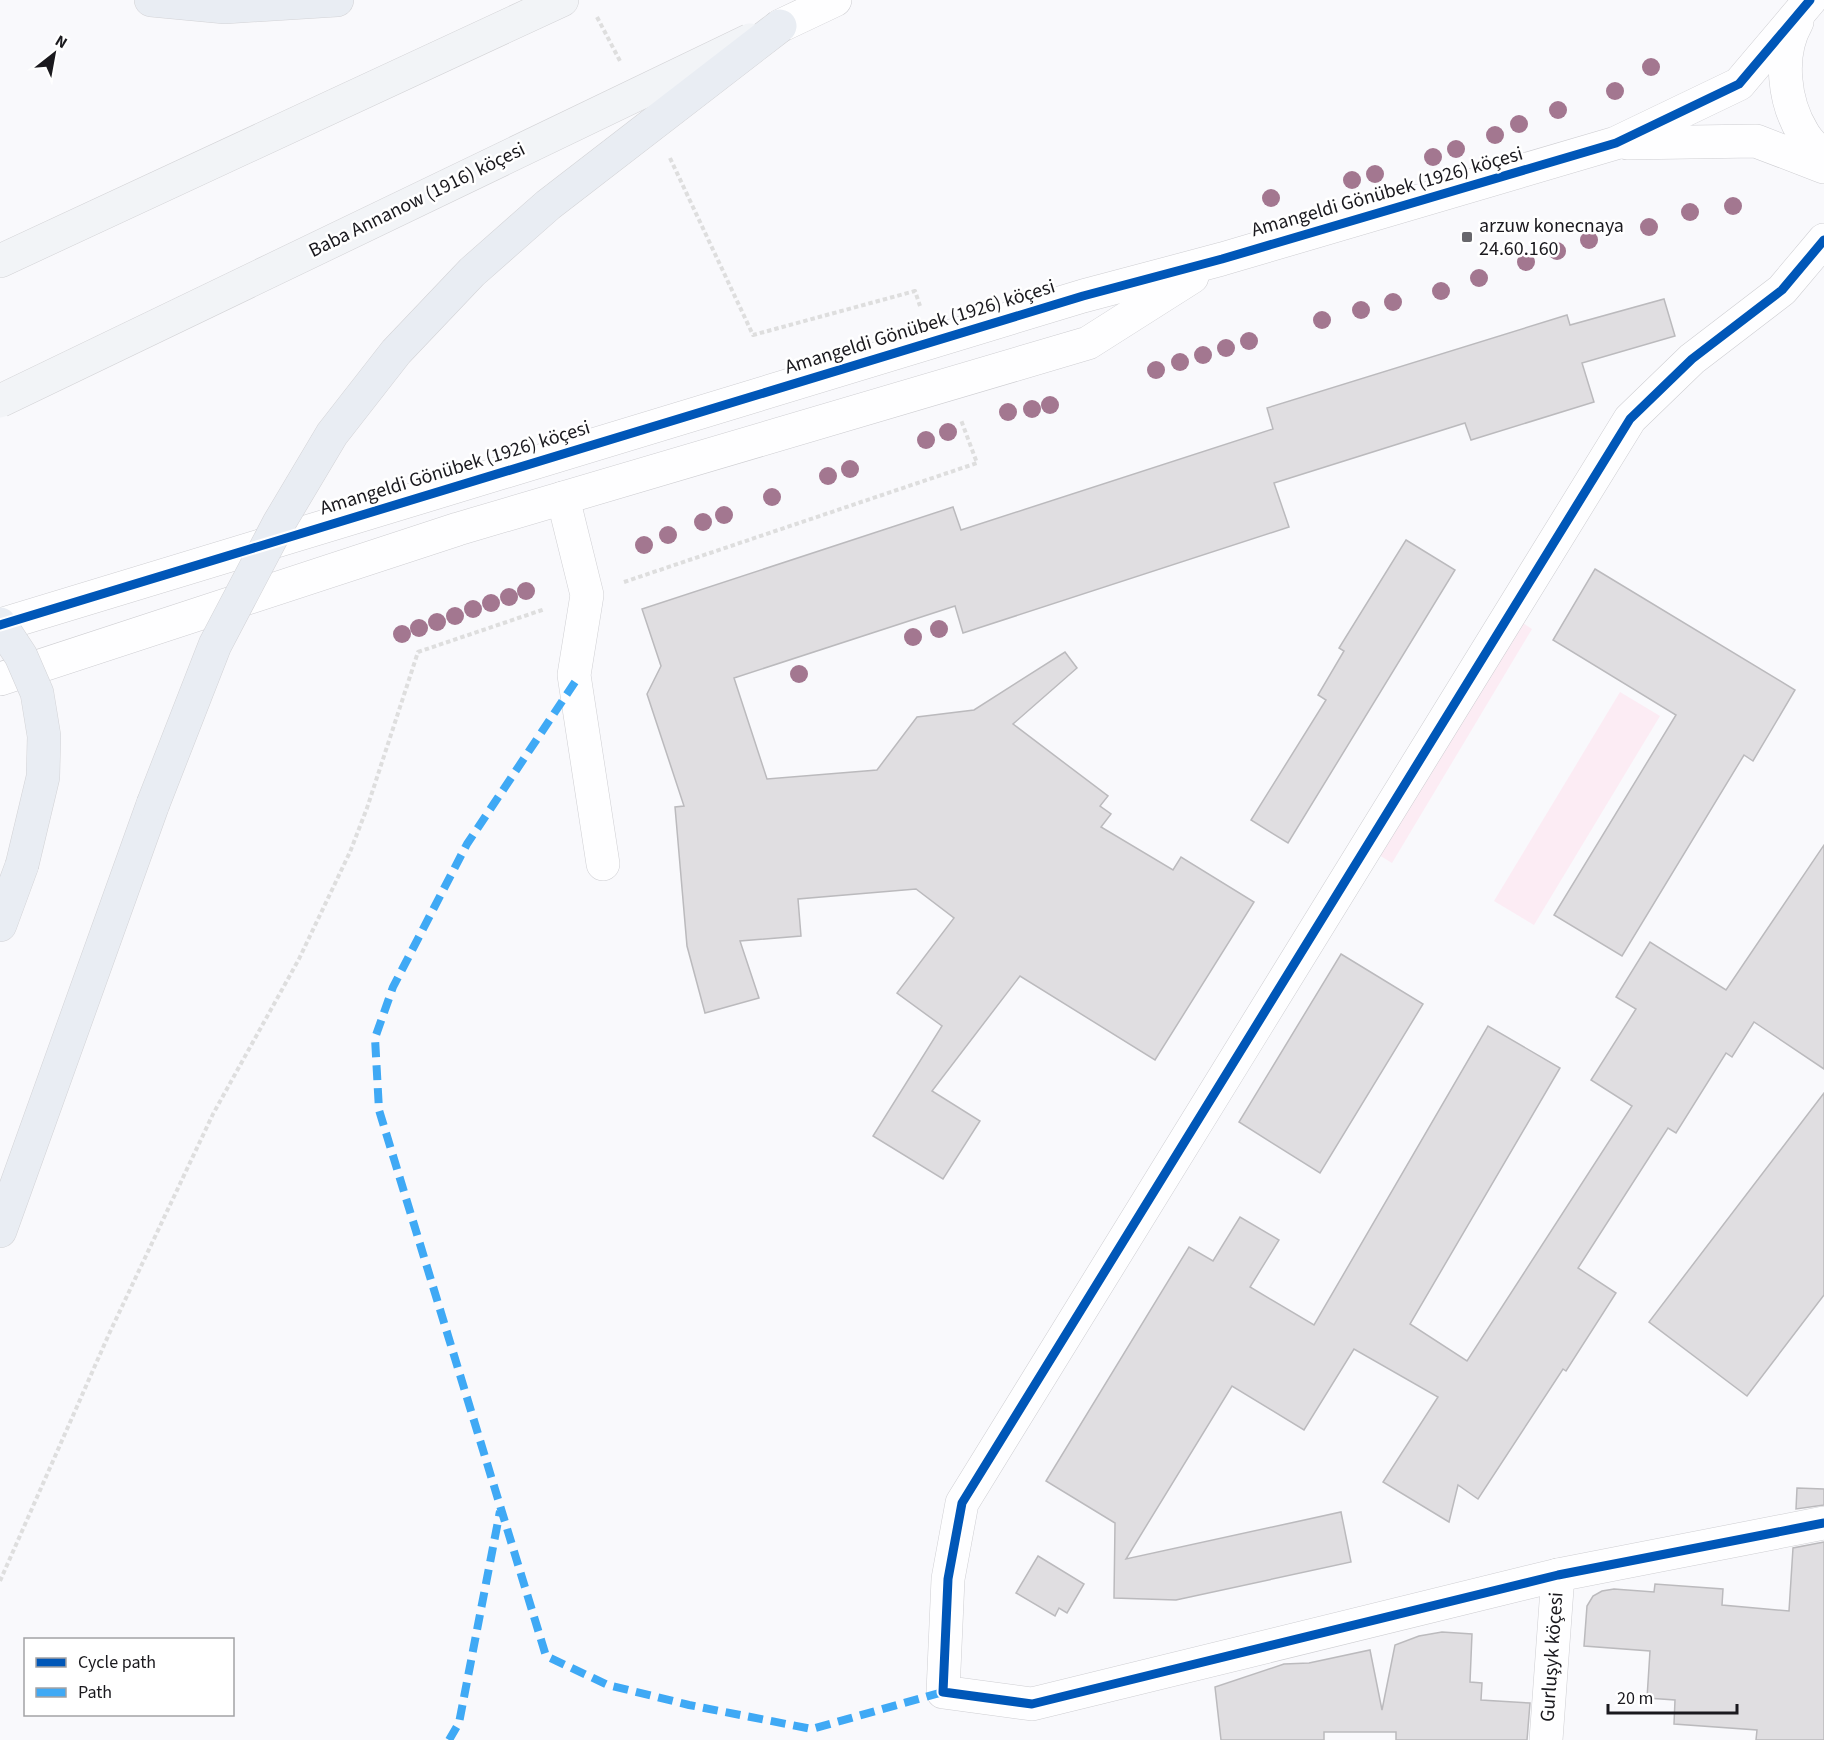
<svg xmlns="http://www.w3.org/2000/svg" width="1824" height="1740" font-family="'Source Sans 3',sans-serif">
  <rect width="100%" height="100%" fill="#f9f9fc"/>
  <!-- green -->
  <g fill="#fcecf4">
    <path d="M 1520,621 L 1532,629 L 1392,863 L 1379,855 Z"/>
    <path d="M 1620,692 L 1660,716 L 1534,925 L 1494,901 Z"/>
  </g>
  <!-- building -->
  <g fill="#e0dee1" stroke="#bbbabd" stroke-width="1.5">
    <path d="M 1664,299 L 1675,336 L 1582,363 L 1594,402 L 1471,440 L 1465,423 L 1274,483 L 1289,527 L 963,633 L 955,606 L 734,678 L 767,779 L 877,770 L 917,717 L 974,710 L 1065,652 L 1077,668 L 1013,724 L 1108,796 L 1100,806 L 1111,814 L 1101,827 L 1173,870 L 1181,857 L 1254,902 L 1155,1060 L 1020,976 L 932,1091 L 980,1121 L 943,1179 L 873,1136 L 942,1026 L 897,993 L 954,918 L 916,889 L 798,899 L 801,936 L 740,941 L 759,998 L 705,1013 L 687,946 L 675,807 L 684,806 L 647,694 L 661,666 L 642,609 L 953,507 L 961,530 L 1273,429 L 1267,408 L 1567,315 L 1570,325 Z"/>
    <path d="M 1406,540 L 1455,570 L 1288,843 L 1251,820 L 1326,700 L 1318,695 L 1344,651 L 1339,648 Z"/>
    <path d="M 1595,569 L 1795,690 L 1753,761 L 1744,755 L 1622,956 L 1554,915 L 1676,715 L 1553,640 Z"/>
    <path d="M 1824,845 L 1824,1069 L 1754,1022 L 1732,1057 L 1726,1053 L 1676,1133 L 1668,1128 L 1578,1268 L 1616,1293 L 1566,1371 L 1563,1369 L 1478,1499 L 1458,1485 L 1449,1522 L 1383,1482 L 1438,1397 L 1354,1349 L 1304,1430 L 1232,1386 L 1126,1559 L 1341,1512 L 1351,1562 L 1176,1600 L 1114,1598 L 1115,1523 L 1046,1481 L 1189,1247 L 1213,1261 L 1240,1217 L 1279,1240 L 1250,1287 L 1314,1325 L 1488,1026 L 1560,1068 L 1410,1324 L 1467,1361 L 1632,1106 L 1591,1080 L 1636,1009 L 1616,997 L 1650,942 L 1726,990 Z"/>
    <path d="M 1341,954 L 1423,1004 L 1320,1173 L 1239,1122 Z"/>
    <path d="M 1824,1093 L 1824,1295 L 1747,1396 L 1649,1322 Z"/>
    <path d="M 1797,1488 L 1824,1489 L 1824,1505 L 1796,1509 Z"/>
    <path d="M 1824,1542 L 1824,1740 L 1756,1740 L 1757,1730 L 1674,1724 L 1675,1700 L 1647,1698 L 1650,1651 L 1584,1646 L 1587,1606 L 1593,1596 L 1602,1591 L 1614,1589 L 1654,1592 L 1655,1584 L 1723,1589 L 1722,1605 L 1789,1611 L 1793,1548 Z"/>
    <path d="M 1038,1556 L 1084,1584 L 1067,1613 L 1059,1608 L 1055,1616 L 1016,1593 Z"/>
    <path d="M 1442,1632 L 1472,1634 L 1470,1682 L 1482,1683 L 1481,1700 L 1530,1703 L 1527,1740 L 1396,1740 L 1396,1732 L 1324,1732 L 1324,1740 L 1221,1740 L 1215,1687 L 1284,1664 L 1309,1663 L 1370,1650 L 1382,1710 L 1395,1645 L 1419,1636 Z"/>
  </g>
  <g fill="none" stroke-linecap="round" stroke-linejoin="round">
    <!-- minor casing -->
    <g stroke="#ceced2" stroke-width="34">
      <g id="minor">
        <path d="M 1797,22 C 1778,55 1784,102 1803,133 C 1808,142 1817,150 1824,158"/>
        <path d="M 780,26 L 835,0"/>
        <path d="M 1627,143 L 1756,141 L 1824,167"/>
        <path d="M 1824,240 L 1782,290 L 1692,359 L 1630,419 L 962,1503 L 948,1579 L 943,1692 L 1032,1704 L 1558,1575 L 1824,1523"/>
        <path d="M 563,498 L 587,595 L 574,675 L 603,864"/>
        <path d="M 0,625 L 1083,296 L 1222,259 L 1616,143 L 1739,84 L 1810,0"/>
        <path d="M 0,679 L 458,529 L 1088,343 L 1192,277"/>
        <path d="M 1546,1740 L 1558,1575"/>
      </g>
    </g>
    <!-- major casing -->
    <g stroke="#d3d3d6" stroke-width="34">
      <path id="major" d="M 0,261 L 562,0"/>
    </g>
    <!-- highway casing -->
    <g stroke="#d3d3d6" stroke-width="34">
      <g id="highway">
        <path d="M 151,0 L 225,7 L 337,0"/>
        <path d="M 0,925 L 22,865"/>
        <path d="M 0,1231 L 153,804"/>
      </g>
    </g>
    <!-- path -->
    <g stroke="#dedede" stroke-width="4" stroke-dasharray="4.5 3" stroke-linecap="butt">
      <path d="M 597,17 L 620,61"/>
      <path d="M 670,158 L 753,335 L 915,291 L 920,306"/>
      <path d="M 624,582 L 977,463 L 961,420"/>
      <path d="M 0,1581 L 109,1334 L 213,1114 L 299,959 L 350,852 L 367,808 L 418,652 L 545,609"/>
    </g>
    <!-- minor -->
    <use href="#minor" stroke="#fefeff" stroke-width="33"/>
    <!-- major -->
    <use href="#major" stroke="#f2f4f7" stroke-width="33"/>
    <!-- highway -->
    <use href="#highway" stroke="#e9edf3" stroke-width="33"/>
    <!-- major-bridge casing -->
    <g stroke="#d3d3d6" stroke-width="34" stroke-linecap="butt">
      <path id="major-bridge" d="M 0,401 L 750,40"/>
    </g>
    <!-- highway-bridge casing -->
    <g stroke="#d3d3d6" stroke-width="34" stroke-linecap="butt">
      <g id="highway-bridge">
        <path d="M 0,624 L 21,656 L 37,693 L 44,736 L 43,777 L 22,865"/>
        <path d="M 153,804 L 215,645 L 279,523 L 332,434 L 396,352 L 472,272 L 548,205 L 780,26"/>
      </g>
    </g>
    <!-- major-bridge -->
    <use href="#major-bridge" stroke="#f2f4f7" stroke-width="33"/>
    <!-- highway-bridge -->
    <use href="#highway-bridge" stroke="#e9edf3" stroke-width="33"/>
    <!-- quiet -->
    <g stroke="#3fa9f5" stroke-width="8" stroke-dasharray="15 8" stroke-linecap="butt">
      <path d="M 575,682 L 467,844 L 393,987 L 375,1038 L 379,1110 L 546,1656 L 608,1685 L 689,1705 L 812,1729 L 943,1692"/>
      <path d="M 449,1740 L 459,1723 L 500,1511"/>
    </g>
    <!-- cycleway casing -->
    <g stroke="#fff" stroke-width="13">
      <g id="cycleway">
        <path d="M 1824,240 L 1782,290 L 1692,359 L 1630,419 L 962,1503 L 948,1579 L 943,1692 L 1032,1704 L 1558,1575 L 1824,1523"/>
        <path d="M 0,625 L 1083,296 L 1222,259 L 1616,143 L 1739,84 L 1810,0"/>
      </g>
    </g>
    <!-- cycleway -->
    <use href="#cycleway" stroke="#0057b8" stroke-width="9"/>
  </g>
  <!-- trees -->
  <g fill="#a37790">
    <circle cx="1651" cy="67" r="9"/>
    <circle cx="1615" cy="91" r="9"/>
    <circle cx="1558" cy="110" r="9"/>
    <circle cx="1519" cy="124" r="9"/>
    <circle cx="1495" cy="135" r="9"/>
    <circle cx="1456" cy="149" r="9"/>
    <circle cx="1433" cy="157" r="9"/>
    <circle cx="1375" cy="174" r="9"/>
    <circle cx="1352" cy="180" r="9"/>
    <circle cx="1271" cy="198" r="9"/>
    <circle cx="1733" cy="206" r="9"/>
    <circle cx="1690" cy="212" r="9"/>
    <circle cx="1649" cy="227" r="9"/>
    <circle cx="1589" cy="240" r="9"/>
    <circle cx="1557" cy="251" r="9"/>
    <circle cx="1526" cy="262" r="9"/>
    <circle cx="1479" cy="278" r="9"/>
    <circle cx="1441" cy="291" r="9"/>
    <circle cx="1393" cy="302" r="9"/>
    <circle cx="1361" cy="310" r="9"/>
    <circle cx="1322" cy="320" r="9"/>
    <circle cx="1249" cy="341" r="9"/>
    <circle cx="1226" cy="348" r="9"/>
    <circle cx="1203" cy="355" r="9"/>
    <circle cx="1180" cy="362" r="9"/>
    <circle cx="1156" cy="370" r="9"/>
    <circle cx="1050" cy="405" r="9"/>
    <circle cx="1032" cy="409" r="9"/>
    <circle cx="1008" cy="412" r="9"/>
    <circle cx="948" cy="432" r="9"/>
    <circle cx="926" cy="440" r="9"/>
    <circle cx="850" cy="469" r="9"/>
    <circle cx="828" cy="476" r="9"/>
    <circle cx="772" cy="497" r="9"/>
    <circle cx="724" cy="515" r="9"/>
    <circle cx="703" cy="522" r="9"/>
    <circle cx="668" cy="535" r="9"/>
    <circle cx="644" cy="545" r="9"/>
    <circle cx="526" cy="591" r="9"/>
    <circle cx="509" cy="597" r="9"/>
    <circle cx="491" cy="603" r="9"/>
    <circle cx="473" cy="609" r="9"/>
    <circle cx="455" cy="616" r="9"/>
    <circle cx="437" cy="622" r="9"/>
    <circle cx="419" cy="628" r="9"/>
    <circle cx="939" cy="629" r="9"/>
    <circle cx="402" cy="634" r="9"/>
    <circle cx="913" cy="637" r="9"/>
    <circle cx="799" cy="674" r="9"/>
  </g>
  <!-- markers -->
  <rect fill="#68676c" stroke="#fff" stroke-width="2" x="1461" y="231" width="12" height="12" rx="3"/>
  <g text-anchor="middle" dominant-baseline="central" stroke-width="5" stroke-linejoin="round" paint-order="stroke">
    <!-- street labels -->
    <g font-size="20" fill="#1a191e" stroke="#fff">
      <text transform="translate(1387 192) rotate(-16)">Amangeldi Gönübek (1926) köçesi</text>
      <text transform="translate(417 200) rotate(-26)">Baba Annanow (1916) köçesi</text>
      <text transform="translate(920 327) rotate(-17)">Amangeldi Gönübek (1926) köçesi</text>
      <text transform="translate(455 468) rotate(-17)">Amangeldi Gönübek (1926) köçesi</text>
      <text transform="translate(1552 1657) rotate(-86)">Gurluşyk köçesi</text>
    </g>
    <!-- poi labels -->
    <g font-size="20" fill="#1a191e" stroke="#fff" text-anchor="start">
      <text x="1479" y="226">arzuw konecnaya<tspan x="1479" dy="23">24.60.160</tspan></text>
    </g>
  </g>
  <!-- legend -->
  <rect x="24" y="1638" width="210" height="78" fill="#ffffff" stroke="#a3a3a5" stroke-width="1.5"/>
  <rect x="36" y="1658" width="30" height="9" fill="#0057b8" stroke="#a3a3a5" stroke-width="1.5"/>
  <text x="78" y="1668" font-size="18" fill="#1a191e">Cycle path</text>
  <rect x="36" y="1688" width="30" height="9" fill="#3fa9f5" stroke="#a3a3a5" stroke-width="1.5"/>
  <text x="78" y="1698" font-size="18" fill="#1a191e">Path</text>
  <!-- north arrow -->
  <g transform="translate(54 54) rotate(31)" stroke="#ffffff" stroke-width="4.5" paint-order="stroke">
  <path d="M0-4.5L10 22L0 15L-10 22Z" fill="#1a191e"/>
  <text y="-9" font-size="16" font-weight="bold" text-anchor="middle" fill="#1a191e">N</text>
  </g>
  <!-- scale -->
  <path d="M1608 1704v9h129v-9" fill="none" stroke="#1a191e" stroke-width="3"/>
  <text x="1617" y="1704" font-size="18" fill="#1a191e" stroke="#ffffff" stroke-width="4.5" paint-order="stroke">20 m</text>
</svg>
